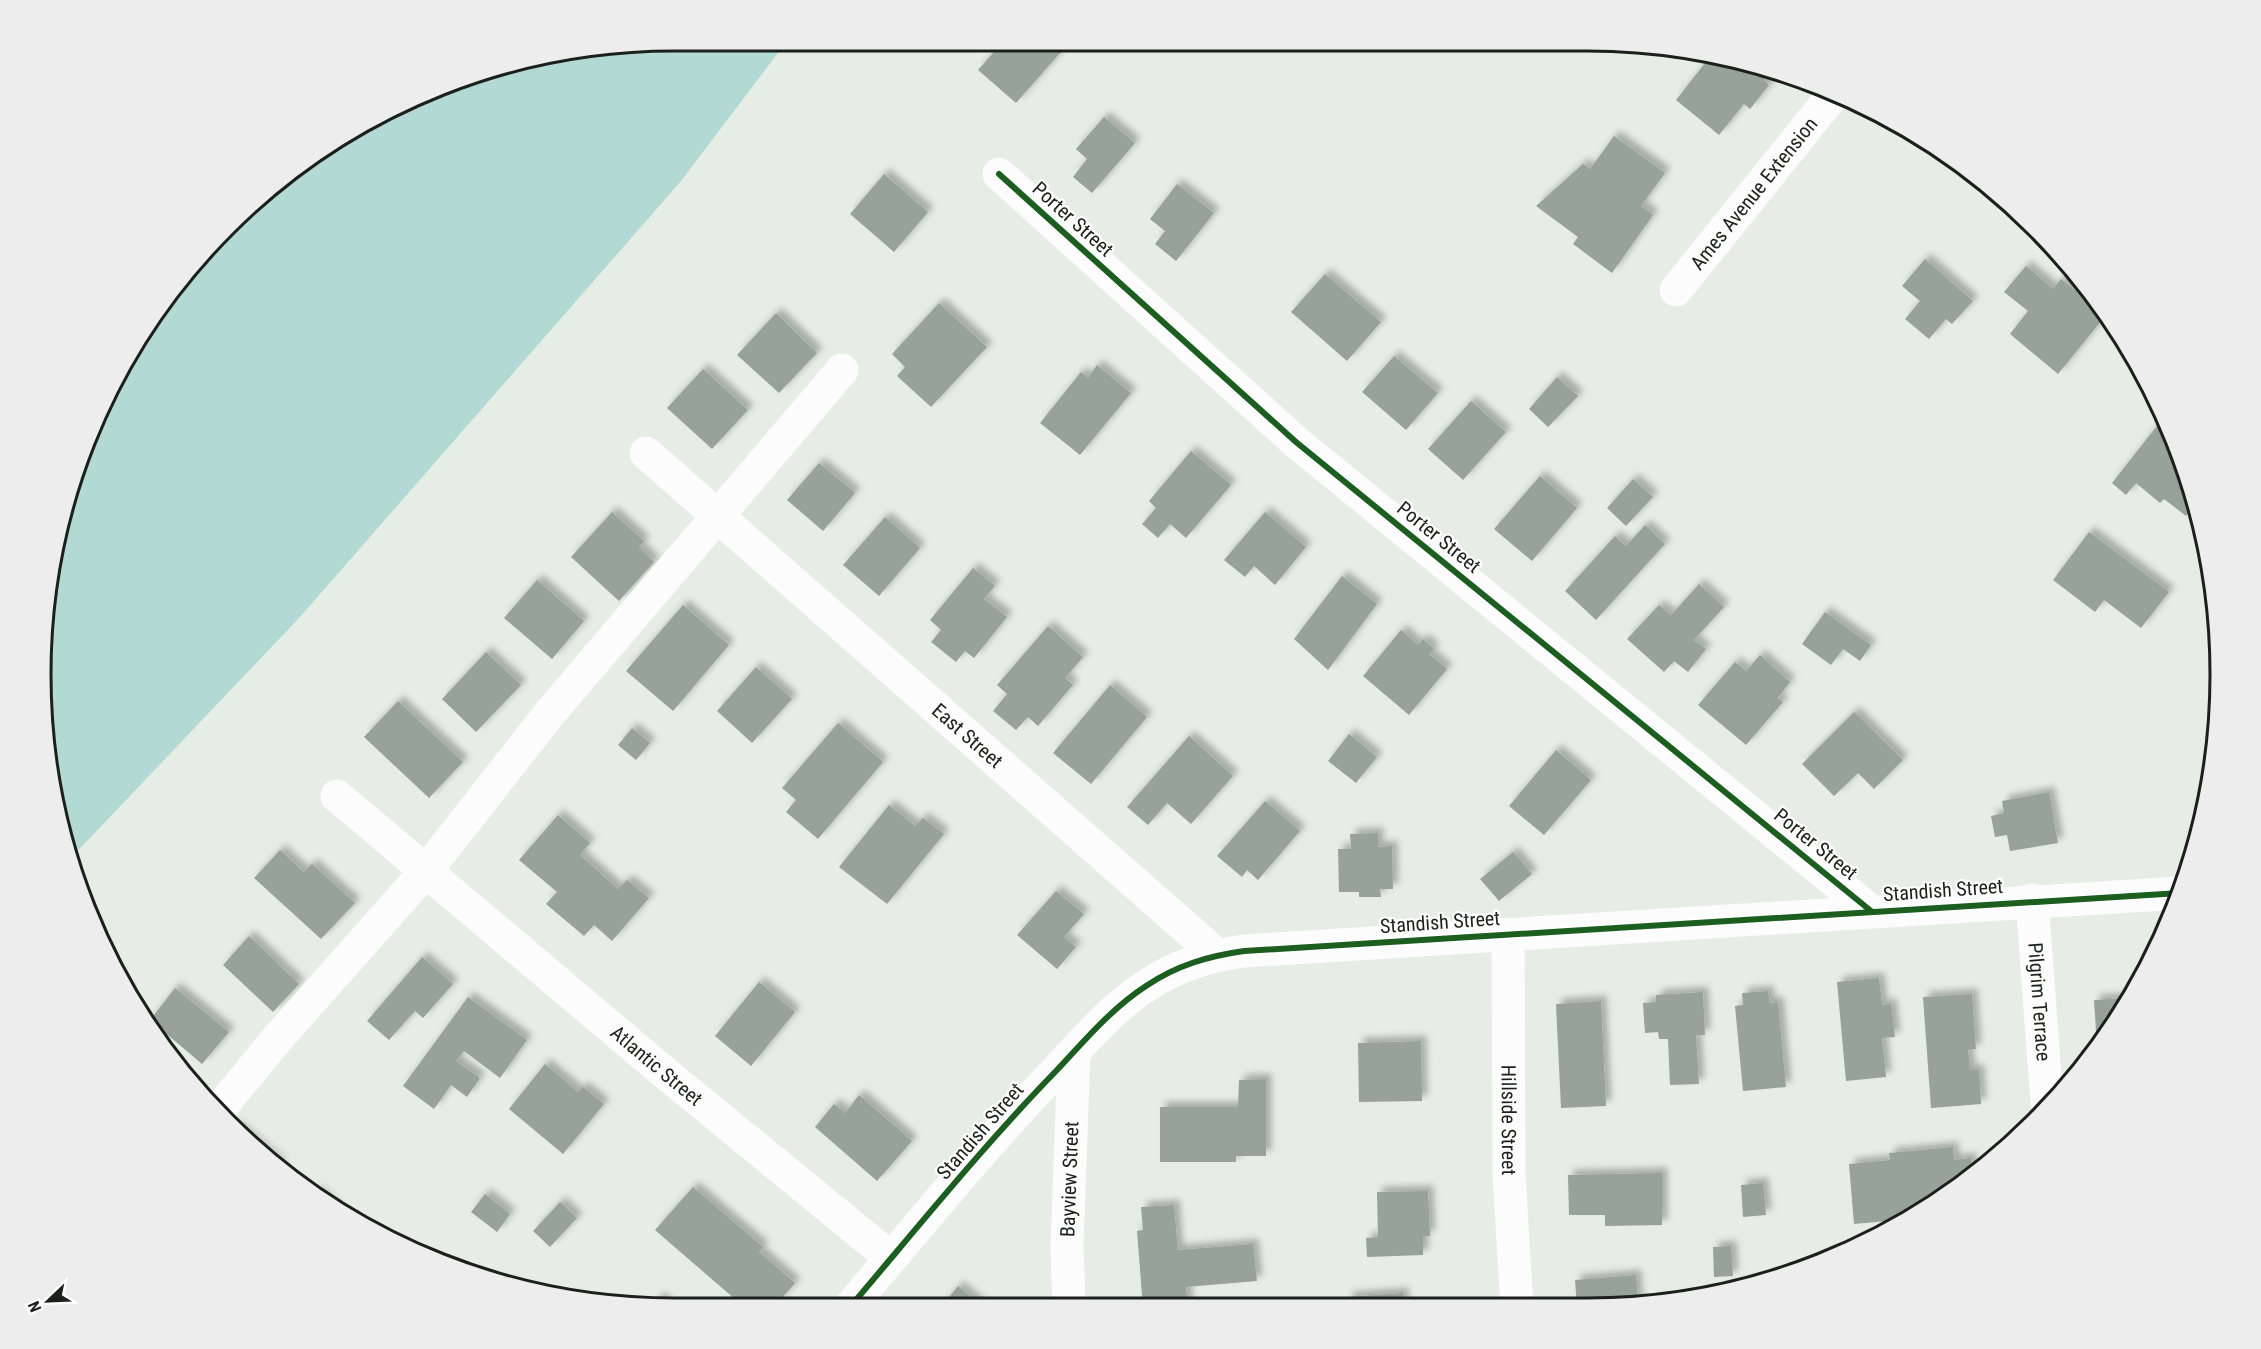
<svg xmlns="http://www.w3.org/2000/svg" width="2261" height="1349" font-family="'Roboto Condensed',sans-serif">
  <defs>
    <filter id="shadow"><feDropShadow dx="5.5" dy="-5.5" stdDeviation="3" flood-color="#0004"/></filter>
  </defs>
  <rect width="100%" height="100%" fill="#e5ede4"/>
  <!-- water -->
  <path fill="#b3d9d5" d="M 784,45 L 681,181 L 300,617 L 69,860 L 53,798 L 41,675 L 46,591 L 74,471 L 148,322 L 226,226 L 289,171 L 394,106 L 471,74 L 591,46 Z"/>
  <!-- building -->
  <g fill="#96a29a" filter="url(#shadow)">
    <path d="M 1001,44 L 1068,44 L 1016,103 L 978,70 Z"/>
    <path d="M 1709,58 L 1772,70 L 1764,80 L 1769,85 L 1750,109 L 1744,104 L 1719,135 L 1676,100 Z"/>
    <path d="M 1104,117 L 1135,143 L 1092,193 L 1073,177 L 1087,159 L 1076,149 Z"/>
    <path d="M 1614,136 L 1665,173 L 1641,206 L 1653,215 L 1612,273 L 1573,244 L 1578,237 L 1536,206 L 1583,164 L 1590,169 Z"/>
    <path d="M 884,174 L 928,212 L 894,252 L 850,214 Z"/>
    <path d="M 1177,184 L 1214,213 L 1176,261 L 1155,244 L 1165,231 L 1150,219 Z"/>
    <path d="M 1925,259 L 1973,301 L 1952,324 L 1946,319 L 1929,339 L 1905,319 L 1920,301 L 1902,286 Z"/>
    <path d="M 2026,266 L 2053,289 L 2061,279 L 2106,315 L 2058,374 L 2010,334 L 2028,311 L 2004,292 Z"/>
    <path d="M 1325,274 L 1381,322 L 1347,361 L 1291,312 Z"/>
    <path d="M 939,303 L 987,347 L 931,407 L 897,376 L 905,367 L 892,354 Z"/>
    <path d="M 776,313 L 817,353 L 779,393 L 737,355 Z"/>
    <path d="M 1394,356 L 1438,393 L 1406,430 L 1362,392 Z"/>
    <path d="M 1097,365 L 1131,393 L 1080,455 L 1040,423 L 1081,372 L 1088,378 Z"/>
    <path d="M 703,369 L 748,410 L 712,449 L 667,408 Z"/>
    <path d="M 1557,377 L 1578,396 L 1548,427 L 1529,409 Z"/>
    <path d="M 1471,401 L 1506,432 L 1463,480 L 1428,449 Z"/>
    <path d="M 2164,417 L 2172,432 L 2194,505 L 2186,516 L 2164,499 L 2160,503 L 2136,483 L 2126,495 L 2112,483 Z"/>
    <path d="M 1191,451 L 1231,485 L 1186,538 L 1170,524 L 1158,538 L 1142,524 L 1156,508 L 1149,501 Z"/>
    <path d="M 819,463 L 855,493 L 823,531 L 787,500 Z"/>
    <path d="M 1540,476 L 1577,508 L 1532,561 L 1494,529 Z"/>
    <path d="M 1633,479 L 1653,497 L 1626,526 L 1607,508 Z"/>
    <path d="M 612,512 L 644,541 L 639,547 L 654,562 L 619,601 L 571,557 Z"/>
    <path d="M 1265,512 L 1306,547 L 1275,585 L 1254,566 L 1245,577 L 1224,560 Z"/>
    <path d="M 885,517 L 920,548 L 879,596 L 843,565 Z"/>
    <path d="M 1645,525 L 1665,544 L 1596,620 L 1565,591 L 1615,536 L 1626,546 Z"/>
    <path d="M 2089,532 L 2169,592 L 2141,628 L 2104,600 L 2095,612 L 2053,580 Z"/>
    <path d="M 973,568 L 995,586 L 984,599 L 1007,617 L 974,658 L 965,651 L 956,662 L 931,642 L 941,630 L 930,620 Z"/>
    <path d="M 1342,576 L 1377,604 L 1328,670 L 1294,639 Z"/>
    <path d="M 537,580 L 584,621 L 552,659 L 504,618 Z"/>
    <path d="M 1699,584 L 1724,607 L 1694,640 L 1706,649 L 1688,672 L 1674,661 L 1664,672 L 1627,639 L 1659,605 L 1671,615 Z"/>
    <path d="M 683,605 L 729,645 L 673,711 L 626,671 Z"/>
    <path d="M 1825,612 L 1871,645 L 1860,661 L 1843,649 L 1831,665 L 1802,644 Z"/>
    <path d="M 1048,626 L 1083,657 L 1065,678 L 1073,685 L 1038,726 L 1028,717 L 1016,730 L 993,711 L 1007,694 L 997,685 Z"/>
    <path d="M 1401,630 L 1418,645 L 1423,639 L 1434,649 L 1429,654 L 1447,669 L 1409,715 L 1363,676 Z"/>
    <path d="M 486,652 L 521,685 L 476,732 L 442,699 Z"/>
    <path d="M 1760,655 L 1790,682 L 1778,698 L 1783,702 L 1746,745 L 1698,705 L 1735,662 L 1746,671 Z"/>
    <path d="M 756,667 L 792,699 L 752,743 L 717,711 Z"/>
    <path d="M 1110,685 L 1147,717 L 1091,784 L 1053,753 Z"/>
    <path d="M 398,701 L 463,762 L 429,798 L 364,737 Z"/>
    <path d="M 1854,712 L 1903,760 L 1874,789 L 1858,773 L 1834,796 L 1802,764 Z"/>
    <path d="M 838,723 L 883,762 L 818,839 L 786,812 L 796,800 L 782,788 Z"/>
    <path d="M 632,728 L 650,743 L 636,760 L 618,745 Z"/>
    <path d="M 1349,734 L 1377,757 L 1356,783 L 1328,761 Z"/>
    <path d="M 1189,736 L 1233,776 L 1191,824 L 1167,803 L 1148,825 L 1127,807 Z"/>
    <path d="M 1556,750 L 1591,780 L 1544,835 L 1509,806 Z"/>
    <path d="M 2049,792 L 2058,843 L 2010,851 L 2007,835 L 1995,837 L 1991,816 L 2004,813 L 2002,801 Z"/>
    <path d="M 1265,801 L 1300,831 L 1258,880 L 1247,870 L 1242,877 L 1217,856 Z"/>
    <path d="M 889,805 L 915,826 L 923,818 L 944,834 L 887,904 L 839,867 Z"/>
    <path d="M 558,815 L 590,843 L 580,855 L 618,889 L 627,880 L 649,898 L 612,941 L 594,925 L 584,936 L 546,904 L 557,892 L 519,860 Z"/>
    <path d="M 1378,833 L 1378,847 L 1392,846 L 1393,889 L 1380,889 L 1381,897 L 1359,897 L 1359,892 L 1339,892 L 1338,849 L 1351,849 L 1350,834 Z"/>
    <path d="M 280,850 L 304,872 L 312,864 L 355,903 L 321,939 L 254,878 Z"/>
    <path d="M 1513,852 L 1532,874 L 1499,901 L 1480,879 Z"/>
    <path d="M 1056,891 L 1084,914 L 1064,937 L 1076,947 L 1057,969 L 1017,935 Z"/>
    <path d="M 249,936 L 299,984 L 273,1012 L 223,965 Z"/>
    <path d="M 422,957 L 453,984 L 423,1018 L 415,1011 L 389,1040 L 367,1021 Z"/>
    <path d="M 1879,978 L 1882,1005 L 1891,1004 L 1895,1037 L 1882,1038 L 1886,1077 L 1846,1081 L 1837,982 Z"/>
    <path d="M 759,982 L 795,1012 L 751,1066 L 715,1036 Z"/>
    <path d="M 175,988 L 229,1032 L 202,1064 L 150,1020 Z"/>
    <path d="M 1768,991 L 1770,1003 L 1778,1002 L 1786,1087 L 1743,1091 L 1735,1006 L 1743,1005 L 1742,993 Z"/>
    <path d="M 1703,992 L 1705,1035 L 1696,1035 L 1699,1084 L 1670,1085 L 1668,1039 L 1659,1039 L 1658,1032 L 1645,1033 L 1643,1003 L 1656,1002 L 1656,995 Z"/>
    <path d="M 1972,994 L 1976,1049 L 1968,1050 L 1970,1070 L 1979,1070 L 1981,1104 L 1931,1108 L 1923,997 Z"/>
    <path d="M 468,997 L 527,1040 L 500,1078 L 464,1051 L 456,1061 L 480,1078 L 467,1097 L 451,1085 L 434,1109 L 403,1086 Z"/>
    <path d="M 2129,998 L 2113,1027 L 2097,1046 L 2094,1000 Z"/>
    <path d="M 1601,1001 L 1606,1106 L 1561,1108 L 1556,1004 Z"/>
    <path d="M 1421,1041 L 1422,1101 L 1359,1102 L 1358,1043 Z"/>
    <path d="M 545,1064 L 578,1092 L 583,1087 L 604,1104 L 563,1154 L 509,1109 Z"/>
    <path d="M 1266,1079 L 1266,1156 L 1236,1156 L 1236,1162 L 1160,1162 L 1160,1107 L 1238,1107 L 1239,1080 Z"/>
    <path d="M 859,1095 L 912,1141 L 877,1181 L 815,1127 L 834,1104 L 845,1113 Z"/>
    <path d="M 235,1125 L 282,1165 L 280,1167 L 233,1128 Z"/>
    <path d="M 1953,1147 L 1954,1160 L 1971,1158 L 1972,1175 L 1909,1219 L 1854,1224 L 1849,1164 L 1890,1160 L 1889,1153 Z"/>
    <path d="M 1662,1173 L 1662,1225 L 1605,1226 L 1605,1215 L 1569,1215 L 1568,1175 Z"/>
    <path d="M 1763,1183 L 1766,1215 L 1743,1217 L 1741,1185 Z"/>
    <path d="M 693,1187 L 763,1247 L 759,1252 L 795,1283 L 774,1307 L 744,1307 L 655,1230 Z"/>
    <path d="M 316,1191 L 338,1208 L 338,1209 L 314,1194 Z"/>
    <path d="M 1428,1191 L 1430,1236 L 1423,1236 L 1423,1255 L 1367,1257 L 1366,1238 L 1378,1237 L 1377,1192 Z"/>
    <path d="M 485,1194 L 510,1214 L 497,1232 L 471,1212 Z"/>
    <path d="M 560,1202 L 577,1218 L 550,1247 L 533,1231 Z"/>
    <path d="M 1174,1205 L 1178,1250 L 1253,1244 L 1257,1281 L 1186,1287 L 1188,1307 L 1143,1307 L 1137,1231 L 1143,1230 L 1141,1207 Z"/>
    <path d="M 1731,1246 L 1733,1276 L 1714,1277 L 1713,1247 Z"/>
    <path d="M 1636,1275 L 1638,1306 L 1577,1307 L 1575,1280 Z"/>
    <path d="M 958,1286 L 983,1307 L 941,1307 Z"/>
    <path d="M 1403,1293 L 1404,1307 L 1348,1307 L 1347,1297 Z"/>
    <path d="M 659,1297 L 670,1307 L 651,1307 Z"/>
  </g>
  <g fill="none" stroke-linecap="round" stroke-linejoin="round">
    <!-- street -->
    <g stroke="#fbfcfb" stroke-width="33">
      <path d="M 999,174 L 1296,442 L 1871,911"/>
      <path id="s1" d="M 1676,290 L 1833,95"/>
      <path id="s2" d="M 646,453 L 1217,955"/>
      <path id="s3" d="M 337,796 L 665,1073 L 891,1258"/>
      <path id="s4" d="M 2032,900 L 2047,1103"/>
      <path id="s5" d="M 1508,934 L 1509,1175 L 1517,1307"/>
      <path d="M 217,1112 L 277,1039 L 426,871 L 550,713 L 842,370"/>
      <path id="s6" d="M 1069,1307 L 1067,1245 L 1074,1052"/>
    </g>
    <!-- secondary -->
    <path stroke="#fbfcfb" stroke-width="33" d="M 850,1307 C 918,1227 984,1145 1057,1070 C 1085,1040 1112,1008 1146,986 C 1177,965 1209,956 1244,951 L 2180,893"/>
    <!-- cycleway casing -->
    <g stroke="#fff" stroke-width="10">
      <g id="cycleway">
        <path d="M 999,174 L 1296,442 L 1871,911"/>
        <path d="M 850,1307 C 918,1227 984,1145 1057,1070 C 1085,1040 1112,1008 1146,986 C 1177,965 1209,956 1244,951 L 2180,893"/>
      </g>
    </g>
    <!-- cycleway -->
    <use href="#cycleway" stroke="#1b5e20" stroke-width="6"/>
  </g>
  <g text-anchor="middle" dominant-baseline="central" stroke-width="4.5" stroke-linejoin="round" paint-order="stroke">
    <!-- street labels -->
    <g font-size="20" fill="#1b201b" stroke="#fff">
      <text stroke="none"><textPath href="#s1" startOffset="124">Ames Avenue Extension</textPath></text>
      <text transform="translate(1073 219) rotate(42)">Porter Street</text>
      <text transform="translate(1439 537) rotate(39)">Porter Street</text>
      <text stroke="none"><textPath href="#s2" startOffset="428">East Street</textPath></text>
      <text transform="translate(1816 844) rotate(39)">Porter Street</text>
      <text transform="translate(1943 890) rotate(-4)">Standish Street</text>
      <text transform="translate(1440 922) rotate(-4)">Standish Street</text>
      <text stroke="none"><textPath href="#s4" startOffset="102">Pilgrim Terrace</textPath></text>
      <text stroke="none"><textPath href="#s3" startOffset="418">Atlantic Street</textPath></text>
      <text stroke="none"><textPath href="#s5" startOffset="186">Hillside Street</textPath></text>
      <text transform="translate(980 1131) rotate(-49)">Standish Street</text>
      <text stroke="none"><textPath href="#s6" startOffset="128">Bayview Street</textPath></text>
    </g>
  </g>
  <!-- crop -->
  <path d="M0 0H2261V1349H0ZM674 51H1587A623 623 0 0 1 2210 674V675A623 623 0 0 1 1587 1298H674A623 623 0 0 1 51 675V674A623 623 0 0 1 674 51Z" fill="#ededed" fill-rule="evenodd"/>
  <path fill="none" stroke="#1b201b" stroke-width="3" d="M674 51H1587A623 623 0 0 1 2210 674V675A623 623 0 0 1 1587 1298H674A623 623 0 0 1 51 675V674A623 623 0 0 1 674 51Z"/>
  <!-- north arrow -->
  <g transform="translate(48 1301) rotate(247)" stroke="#ffffff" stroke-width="4.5" paint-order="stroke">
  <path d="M0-4.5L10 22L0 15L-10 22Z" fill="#1b201b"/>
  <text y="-9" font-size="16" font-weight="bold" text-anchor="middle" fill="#1b201b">N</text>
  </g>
</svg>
